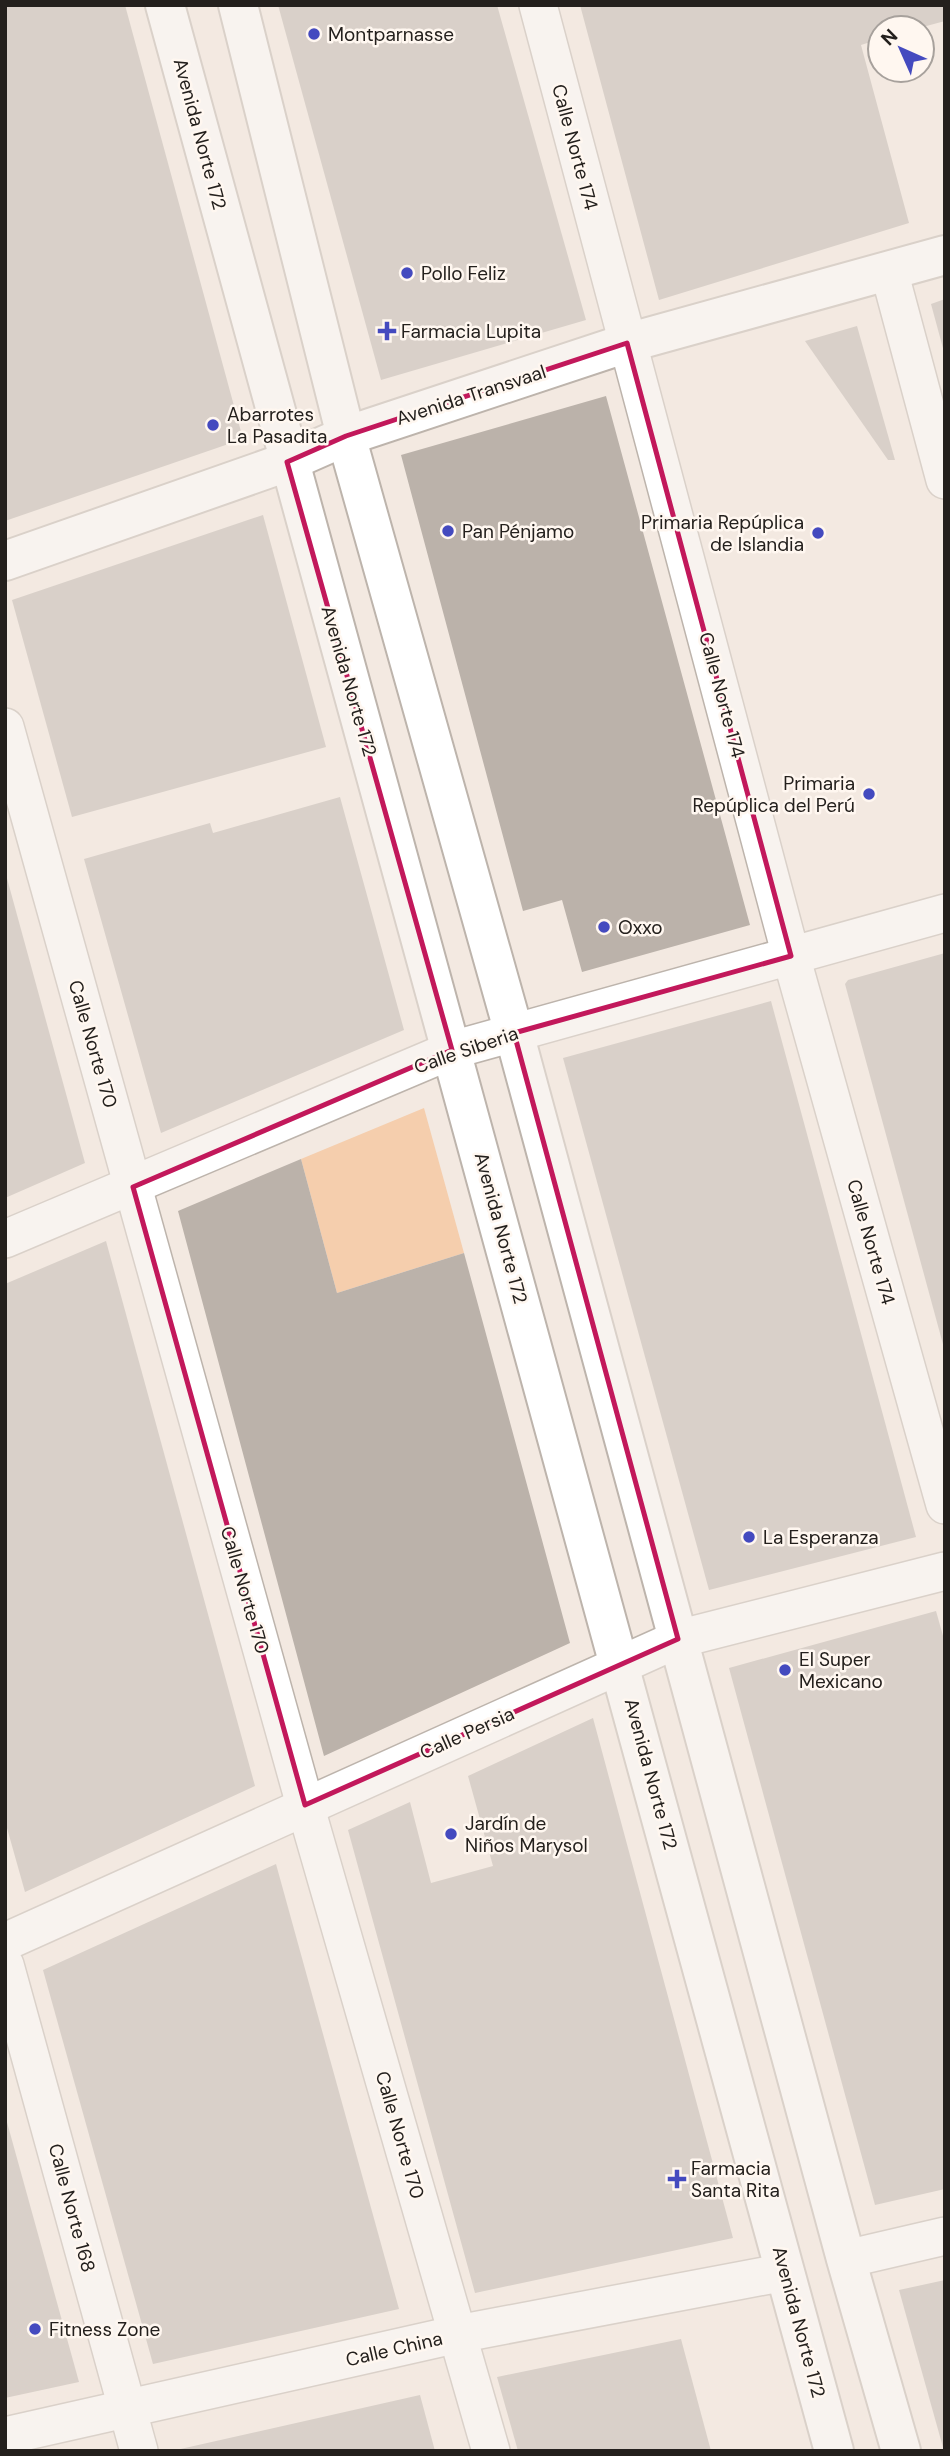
<svg xmlns="http://www.w3.org/2000/svg" width="950" height="2456" font-family="'DM Sans',sans-serif">
  <rect width="100%" height="100%" fill="#f3e9e1"/>
  <!-- green -->
  <path fill="#f5cead" d="M 424,1108 L 464,1253 L 337,1293 L 301,1159 Z"/>
  <!-- building -->
  <g fill="#bbb2aa">
    <path d="M 5,5 L 125,5 L 243,439 L 5,521 Z"/>
    <path d="M 278,5 L 497,5 L 586,320 L 381,380 Z"/>
    <path d="M 580,5 L 945,5 L 945,21 L 919,28 L 880,28 L 880,39 L 861,45 L 909,223 L 659,300 Z"/>
    <path d="M 945,299 L 945,351 L 944,352 L 931,304 Z"/>
    <path d="M 857,326 L 895,460 L 888,460 L 805,341 Z"/>
    <path d="M 606,396 L 750,925 L 582,972 L 562,900 L 523,911 L 401,455 Z"/>
    <path d="M 263,515 L 326,747 L 72,817 L 12,600 Z"/>
    <path d="M 340,797 L 404,1030 L 161,1133 L 84,859 L 210,823 L 213,833 Z"/>
    <path d="M 5,871 L 85,1163 L 5,1198 Z"/>
    <path d="M 945,953 L 945,1348 L 944,1348 L 845,984 L 848,980 Z"/>
    <path d="M 771,1001 L 916,1537 L 709,1590 L 563,1058 Z"/>
    <path d="M 301,1159 L 337,1293 L 464,1253 L 570,1643 L 324,1756 L 178,1211 Z"/>
    <path d="M 106,1241 L 255,1786 L 25,1892 L 5,1821 L 5,1284 Z"/>
    <path d="M 936,1611 L 945,1643 L 945,2189 L 875,2205 L 729,1668 Z"/>
    <path d="M 593,1718 L 733,2238 L 475,2293 L 348,1830 L 410,1802 L 431,1883 L 493,1866 L 468,1776 Z"/>
    <path d="M 276,1864 L 399,2309 L 153,2364 L 43,1970 Z"/>
    <path d="M 5,2115 L 79,2382 L 5,2398 Z"/>
    <path d="M 945,2280 L 945,2451 L 944,2451 L 899,2290 Z"/>
    <path d="M 681,2339 L 711,2451 L 518,2451 L 497,2377 Z"/>
    <path d="M 420,2395 L 435,2451 L 176,2451 L 176,2450 Z"/>
  </g>
  <g fill="none" stroke-linecap="round" stroke-linejoin="round">
    <!-- minor casing -->
    <g stroke="#bdb4ac" stroke-width="40">
      <g id="minor">
        <path d="M 538,5 L 791,956 L 945,1505"/>
        <path d="M 889,271 L 945,480"/>
        <path d="M 5,727 L 305,1805 L 491,2451"/>
        <path d="M 5,1239 L 452,1050 L 945,913"/>
        <path d="M 5,1942 L 678,1639 L 945,1571"/>
        <path d="M 5,1965 L 139,2451"/>
        <path d="M 846,2259 L 945,2236"/>
        <path d="M 5,2436 L 458,2334 L 785,2272"/>
      </g>
    </g>
    <!-- tertiary casing -->
    <g stroke="#bdb4ac" stroke-width="42">
      <g id="tertiary">
        <path d="M 165,5 L 834,2451"/>
        <path d="M 238,5 L 346,436 L 514,1033 L 846,2259 L 901,2451"/>
        <path d="M 5,561 L 287,462 L 346,436 L 627,343 L 945,255"/>
      </g>
    </g>
    <!-- minor -->
    <use href="#minor" stroke="#fff" stroke-width="37"/>
    <!-- tertiary -->
    <use href="#tertiary" stroke="#fff" stroke-width="38"/>
  </g>
  <!-- marked area -->
  <path d="M0 0H950V2456H0ZM 627,343 L 791,956 L 514,1033 L 678,1639 L 305,1805 L 133,1187 L 452,1050 L 287,462 L 346,436 Z" fill="#f3e9e1" fill-opacity=".55" fill-rule="evenodd"/>
  <path fill="none" stroke="#c2185b" stroke-width="5" stroke-linejoin="round" d="M 627,343 L 791,956 L 514,1033 L 678,1639 L 305,1805 L 133,1187 L 452,1050 L 287,462 L 346,436 Z"/>
  <!-- markers -->
  <g fill="#444abf" stroke="#fff7f0" stroke-width="2.5">
    <circle cx="314" cy="34" r="7"/>
    <circle cx="407" cy="273" r="7"/>
    <path d="M383.5 320.5h7v7h7v7h-7v7h-7v-7h-7v-7h7z"/>
    <circle cx="213" cy="425" r="7"/>
    <circle cx="448" cy="531" r="7"/>
    <circle cx="818" cy="533" r="7"/>
    <circle cx="869" cy="794" r="7"/>
    <circle cx="604" cy="927" r="7"/>
    <circle cx="749" cy="1537" r="7"/>
    <circle cx="785" cy="1670" r="7"/>
    <circle cx="451" cy="1834" r="7"/>
    <path d="M673.5 2168.5h7v7h7v7h-7v7h-7v-7h-7v-7h7z"/>
    <circle cx="35" cy="2329" r="7"/>
  </g>
  <g text-anchor="middle" dominant-baseline="central" stroke-width="5" stroke-linejoin="round" paint-order="stroke">
    <!-- poi labels -->
    <g font-size="19" fill="#24201d" stroke="#fff7f0" text-anchor="start">
      <text x="328" y="34">Montparnasse</text>
      <text x="421" y="273">Pollo Feliz</text>
      <text x="401" y="331">Farmacia Lupita</text>
      <text x="227" y="414">Abarrotes<tspan x="227" dy="22">La Pasadita</tspan></text>
      <text x="804" y="522" text-anchor="end">Primaria Repúplica<tspan x="804" dy="22">de Islandia</tspan></text>
      <text x="462" y="531">Pan Pénjamo</text>
      <text x="855" y="783" text-anchor="end">Primaria<tspan x="855" dy="22">Repúplica del Perú</tspan></text>
      <text x="618" y="927">Oxxo</text>
      <text x="763" y="1537">La Esperanza</text>
      <text x="799" y="1659">El Super<tspan x="799" dy="22">Mexicano</tspan></text>
      <text x="465" y="1823">Jardín de<tspan x="465" dy="22">Niños Marysol</tspan></text>
      <text x="691" y="2168">Farmacia<tspan x="691" dy="22">Santa Rita</tspan></text>
      <text x="49" y="2329">Fitness Zone</text>
    </g>
    <!-- street labels -->
    <g font-size="19" fill="#24201d" stroke="#fff7f0">
      <text transform="translate(200 134) rotate(75)">Avenida Norte 172</text>
      <text transform="translate(575 147) rotate(75)">Calle Norte 174</text>
      <text transform="translate(471 395) rotate(-18)">Avenida Transvaal</text>
      <text transform="translate(349 681) rotate(74)">Avenida Norte 172</text>
      <text transform="translate(722 695) rotate(75)">Calle Norte 174</text>
      <text transform="translate(93 1044) rotate(74)">Calle Norte 170</text>
      <text transform="translate(466 1050) rotate(-19)">Calle Siberia</text>
      <text transform="translate(501 1228) rotate(75)">Avenida Norte 172</text>
      <text transform="translate(871 1242) rotate(74)">Calle Norte 174</text>
      <text transform="translate(245 1590) rotate(74)">Calle Norte 170</text>
      <text transform="translate(467 1733) rotate(-24)">Calle Persia</text>
      <text transform="translate(651 1774) rotate(75)">Avenida Norte 172</text>
      <text transform="translate(400 2135) rotate(74)">Calle Norte 170</text>
      <text transform="translate(72 2208) rotate(75)">Calle Norte 168</text>
      <text transform="translate(799 2322) rotate(75)">Avenida Norte 172</text>
      <text transform="translate(394 2349) rotate(-13)">Calle China</text>
    </g>
  </g>
  <!-- border -->
  <rect width="950" height="2456" fill="none" stroke="#24201d" stroke-width="14"/>
  <!-- north arrow -->
  <g transform="translate(901 49) rotate(315)"><circle r="33" fill="#fff7f0" stroke="#a7a19c" stroke-width="2"/>
  <path d="M0-5L12 26L0 18L-12 26Z" fill="#444abf"/>
  <text y="-10" font-size="19" font-weight="bold" text-anchor="middle" fill="#24201d">N</text>
  </g>
</svg>
